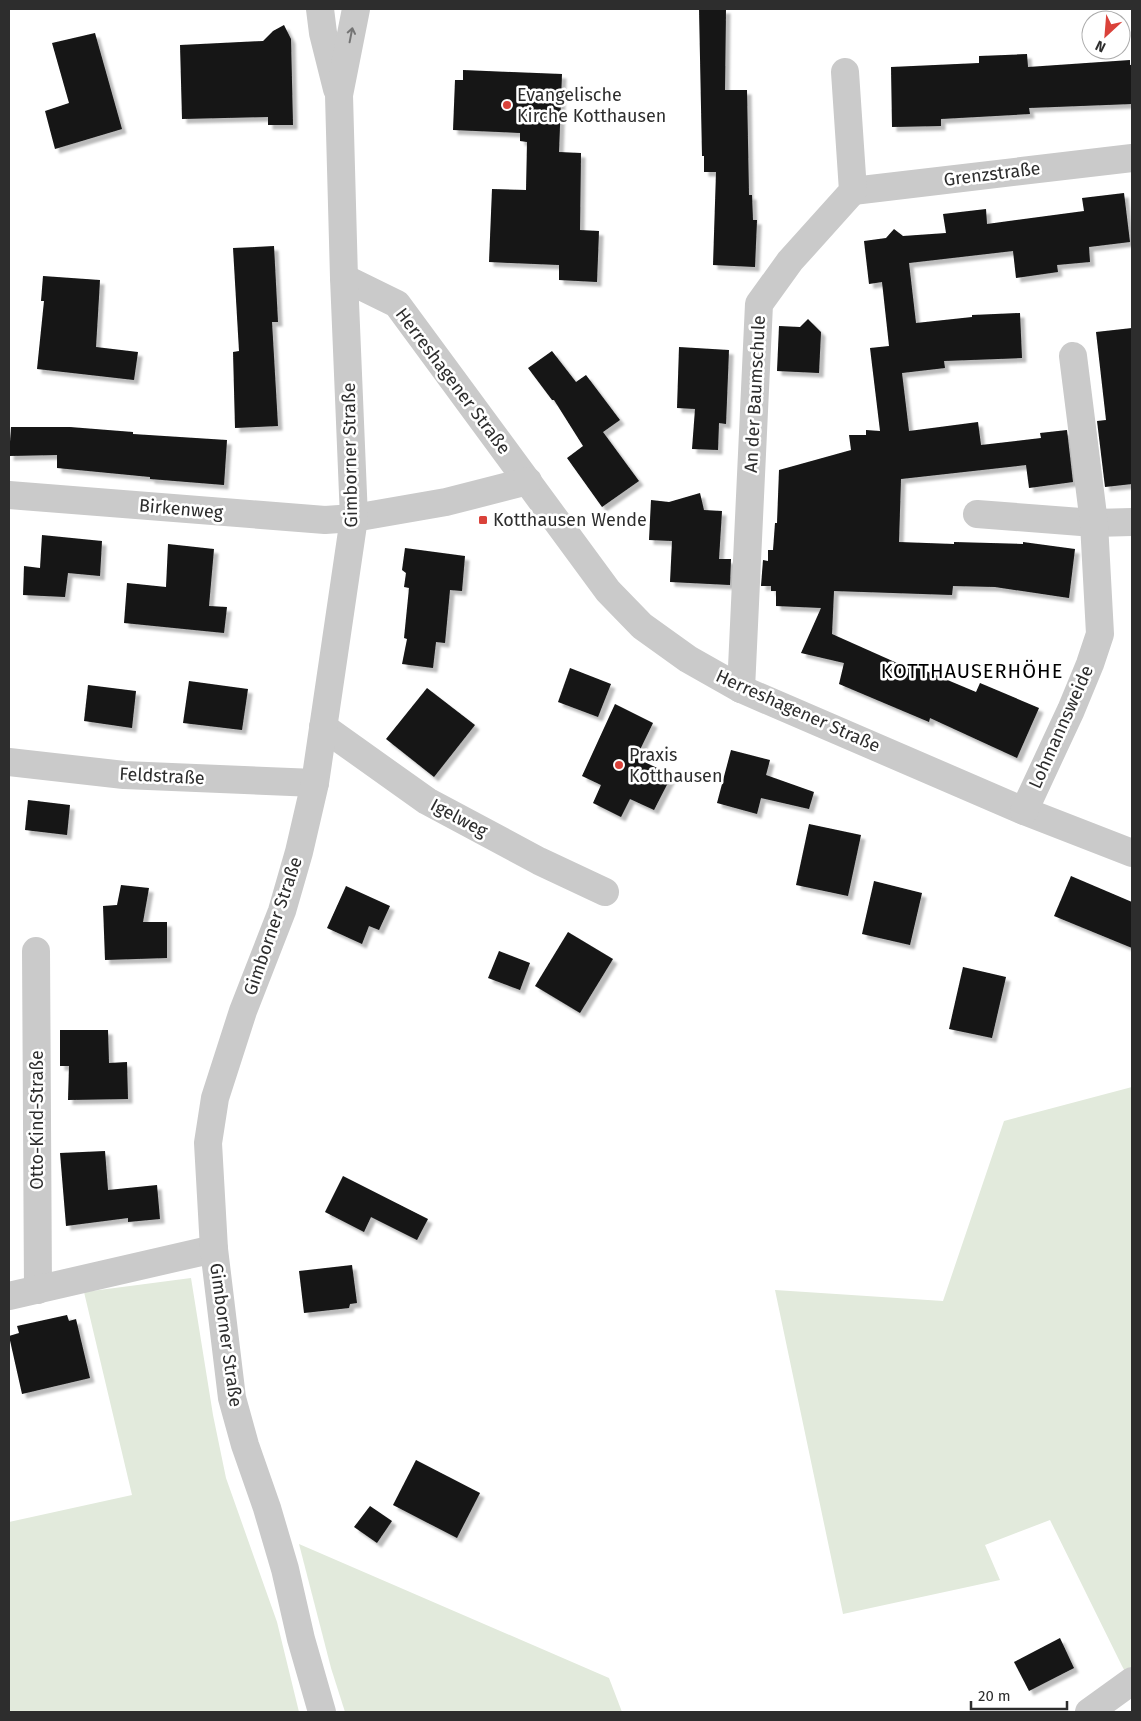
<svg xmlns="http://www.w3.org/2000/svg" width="1141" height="1721" font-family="'Fira Sans',sans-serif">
  <defs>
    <filter id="shadow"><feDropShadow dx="4.5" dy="4.5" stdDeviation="1" flood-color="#0004"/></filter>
  </defs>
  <rect width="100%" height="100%" fill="#fff"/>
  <!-- green -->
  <g fill="#e2eadc">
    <path d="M 1132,1087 L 1132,1684 L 1122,1666 L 1050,1520 L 985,1545 L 1000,1580 L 843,1614 L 775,1290 L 943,1301 L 1004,1121 Z"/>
    <path d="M 191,1278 L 213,1415 L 226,1478 L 277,1622 L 299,1712 L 9,1712 L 9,1522 L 132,1495 L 84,1292 Z"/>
    <path d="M 299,1544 L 609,1678 L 622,1712 L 345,1712 L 331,1668 Z"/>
  </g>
  <!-- building -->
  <g fill="#141414" filter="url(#shadow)">
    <path d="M 699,9 L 726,9 L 725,90 L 747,90 L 749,195 L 752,195 L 753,220 L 757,220 L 755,267 L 713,265 L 716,172 L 704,172 L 704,156 L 702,156 Z"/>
    <path d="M 284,25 L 291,39 L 293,125 L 268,125 L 268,117 L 182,119 L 180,45 L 263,41 L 273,31 Z"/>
    <path d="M 95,33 L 122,129 L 55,149 L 45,111 L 69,103 L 52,43 Z"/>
    <path d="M 1027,54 L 1028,67 L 1130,60 L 1130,65 L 1132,65 L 1132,104 L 1029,108 L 1030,114 L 941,119 L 941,126 L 892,127 L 891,67 L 979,63 L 979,56 Z"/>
    <path d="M 463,70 L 562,74 L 559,152 L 581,153 L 580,230 L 599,231 L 597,282 L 559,280 L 559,265 L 489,262 L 492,189 L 526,190 L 527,142 L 520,141 L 520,133 L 453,130 L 455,80 L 463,80 Z"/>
    <path d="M 1124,193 L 1130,242 L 1089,247 L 1090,262 L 1057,265 L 1058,272 L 1016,278 L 1013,251 L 909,263 L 916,323 L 972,317 L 972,315 L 1020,313 L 1022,358 L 944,361 L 945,368 L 902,373 L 909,431 L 978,422 L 981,445 L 1041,438 L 1040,433 L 1067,430 L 1073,482 L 1029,488 L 1026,465 L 901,479 L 899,542 L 954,544 L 954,542 L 1023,544 L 1023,542 L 1075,549 L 1069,598 L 995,587 L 953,586 L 952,595 L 834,591 L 832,634 L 906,667 L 907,663 L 976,692 L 980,683 L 1039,708 L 1017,758 L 930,718 L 929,722 L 839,684 L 844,663 L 801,653 L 821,608 L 776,606 L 776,591 L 771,591 L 771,586 L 761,586 L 763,560 L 768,561 L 768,550 L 773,550 L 775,523 L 777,523 L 779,470 L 851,450 L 849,435 L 866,435 L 866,430 L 880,431 L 870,348 L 889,346 L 882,282 L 869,284 L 864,241 L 886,238 L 894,229 L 903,236 L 946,233 L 943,214 L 986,209 L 987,224 L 1084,211 L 1082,198 Z"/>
    <path d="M 274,246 L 278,322 L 272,322 L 278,426 L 235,428 L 233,352 L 239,351 L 233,248 Z"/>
    <path d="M 43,276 L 100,280 L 96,347 L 138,352 L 134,380 L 37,369 L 44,301 L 41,301 Z"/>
    <path d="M 808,319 L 821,332 L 819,373 L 777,371 L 779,326 L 800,327 Z"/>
    <path d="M 1132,328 L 1132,484 L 1105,487 L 1097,421 L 1106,420 L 1096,332 Z"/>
    <path d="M 679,347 L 729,350 L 726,424 L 719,423 L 718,450 L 692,449 L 695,409 L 677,408 Z"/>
    <path d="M 552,351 L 576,382 L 586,375 L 620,420 L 603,432 L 639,481 L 602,507 L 567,458 L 583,446 L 554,400 L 552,400 L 528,368 Z"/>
    <path d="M 11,427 L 70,427 L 133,432 L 133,434 L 227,440 L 224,485 L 150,479 L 150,477 L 57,468 L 57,455 L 9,456 Z"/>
    <path d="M 700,493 L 704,510 L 722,511 L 719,559 L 731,559 L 730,585 L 670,582 L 672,541 L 649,540 L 651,500 L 669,502 Z"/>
    <path d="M 42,535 L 102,541 L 100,576 L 68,573 L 65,597 L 23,595 L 24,566 L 40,568 Z"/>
    <path d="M 168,544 L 214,549 L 209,606 L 227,607 L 224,633 L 124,623 L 127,583 L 166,587 Z"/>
    <path d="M 405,548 L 465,556 L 462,591 L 450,590 L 445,643 L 436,642 L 433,668 L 402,664 L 407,639 L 404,638 L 409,588 L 404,587 L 406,573 L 402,570 Z"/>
    <path d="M 570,668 L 611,684 L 598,717 L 558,702 Z"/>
    <path d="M 189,681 L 248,689 L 242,730 L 183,723 Z"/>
    <path d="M 88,685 L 136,691 L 132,728 L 84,721 Z"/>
    <path d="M 427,688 L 475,725 L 434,777 L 386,739 Z"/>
    <path d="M 615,704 L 653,723 L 636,758 L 672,775 L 654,810 L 630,799 L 621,817 L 593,803 L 601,785 L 582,776 Z"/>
    <path d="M 731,750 L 770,760 L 766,775 L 814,792 L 809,809 L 761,798 L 757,814 L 717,803 Z"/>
    <path d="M 28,800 L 70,805 L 67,835 L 25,830 Z"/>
    <path d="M 809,824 L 861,835 L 848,896 L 796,885 Z"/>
    <path d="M 1071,876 L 1132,902 L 1132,948 L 1054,916 Z"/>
    <path d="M 874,881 L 922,893 L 910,945 L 862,934 Z"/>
    <path d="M 121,885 L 149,888 L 143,922 L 167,922 L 167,958 L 105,960 L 103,906 L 117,905 Z"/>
    <path d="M 346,886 L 390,906 L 379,930 L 369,926 L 362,944 L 327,928 Z"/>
    <path d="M 568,932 L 613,959 L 580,1013 L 535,986 Z"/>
    <path d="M 499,951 L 530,963 L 520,990 L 488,978 Z"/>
    <path d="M 963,967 L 1006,977 L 992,1038 L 949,1029 Z"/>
    <path d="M 60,1030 L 108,1030 L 109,1063 L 127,1062 L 128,1099 L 68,1100 L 69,1066 L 60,1066 Z"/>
    <path d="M 105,1151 L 108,1190 L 157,1185 L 160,1219 L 128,1222 L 128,1218 L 66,1226 L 60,1153 Z"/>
    <path d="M 343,1176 L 428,1219 L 417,1240 L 371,1217 L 364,1232 L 325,1212 Z"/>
    <path d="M 352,1265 L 357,1303 L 350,1304 L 349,1308 L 304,1313 L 299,1271 Z"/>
    <path d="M 67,1315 L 69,1321 L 76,1319 L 90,1378 L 22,1394 L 9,1336 L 19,1333 L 17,1326 Z"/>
    <path d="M 416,1460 L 480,1493 L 457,1538 L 393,1505 Z"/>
    <path d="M 370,1506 L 392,1521 L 377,1543 L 354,1527 Z"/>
    <path d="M 1060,1638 L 1074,1668 L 1029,1691 L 1014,1662 Z"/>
  </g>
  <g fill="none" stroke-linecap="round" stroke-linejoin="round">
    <!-- minor -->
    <g stroke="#cacaca" stroke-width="28">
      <path d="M 853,191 L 1132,158"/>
      <path d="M 344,278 L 397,304 L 608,591 L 642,626 L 688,659 L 741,689 L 1024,811 L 1132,853"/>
      <path d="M 9,495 L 325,520 L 354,518 L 446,502 L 528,481"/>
      <path d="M 977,514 L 1094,523 L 1132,522"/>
      <path d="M 741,689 L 759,304 L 790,261 L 853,191 L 845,72"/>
      <path d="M 323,727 L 427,801 L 539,861 L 605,892"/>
      <path d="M 9,762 L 124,775 L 315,783"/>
      <path d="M 1024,811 L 1071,710 L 1090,664 L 1100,634 L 1094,523 L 1073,356"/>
      <path d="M 36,951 L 38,1290"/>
      <path d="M 9,1296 L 214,1249"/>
      <path d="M 1089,1712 L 1132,1681"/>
    </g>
    <!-- tertiary -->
    <g stroke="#cacaca" stroke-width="28">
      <path d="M 320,9 L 323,33 L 337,89"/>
      <path d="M 322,1712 L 301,1639 L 285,1569 L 267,1508 L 245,1445 L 232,1398 L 214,1249 L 208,1143 L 215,1098 L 243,1011 L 282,911 L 299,852 L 315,783 L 354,518 L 344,278 L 339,95 L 356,9"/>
    </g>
  </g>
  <!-- one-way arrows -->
  <defs><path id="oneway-shaft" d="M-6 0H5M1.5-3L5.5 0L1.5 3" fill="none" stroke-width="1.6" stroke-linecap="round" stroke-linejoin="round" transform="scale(1.25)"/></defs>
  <use stroke="#747474" href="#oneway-shaft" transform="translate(351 35) rotate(-79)"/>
  <!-- markers -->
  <g fill="#da423a" stroke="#fff" stroke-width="2">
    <circle cx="507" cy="105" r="5"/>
    <rect x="478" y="515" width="10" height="10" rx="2.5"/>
    <circle cx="619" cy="765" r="5"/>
  </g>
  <g text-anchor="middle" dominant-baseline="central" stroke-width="5" stroke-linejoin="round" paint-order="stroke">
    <!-- poi labels -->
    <g font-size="18" fill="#2d2d2d" stroke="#fff" text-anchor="start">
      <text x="517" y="95">Evangelische<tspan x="517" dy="21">Kirche Kotthausen</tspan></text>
      <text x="493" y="520">Kotthausen Wende</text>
      <text x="629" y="755">Praxis<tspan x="629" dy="21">Kotthausen</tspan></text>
    </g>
    <!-- street labels -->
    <g font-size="18" fill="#2d2d2d" stroke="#fff">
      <text transform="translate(992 174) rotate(-7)">Grenzstraße</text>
      <text transform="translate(453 381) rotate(53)">Herreshagener Straße</text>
      <text transform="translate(755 394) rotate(-87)">An der Baumschule</text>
      <text transform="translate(350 455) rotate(-91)">Gimborner Straße</text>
      <text transform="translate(181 509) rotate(5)">Birkenweg</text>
      <text transform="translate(798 711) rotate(24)">Herreshagener Straße</text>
      <text transform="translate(1061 727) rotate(-66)">Lohmannsweide</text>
      <text transform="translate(162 776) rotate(3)">Feldstraße</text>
      <text transform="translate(459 818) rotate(28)">Igelweg</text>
      <text transform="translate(273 926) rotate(-71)">Gimborner Straße</text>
      <text transform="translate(37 1120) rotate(-90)">Otto-Kind-Straße</text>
      <text transform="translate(226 1335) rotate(82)">Gimborner Straße</text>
    </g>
    <!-- quarter labels -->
    <g font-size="20" letter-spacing="1" fill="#000" stroke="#fff">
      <text x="972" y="671">KOTTHAUSERHÖHE</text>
    </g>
  </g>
  <!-- border -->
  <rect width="1141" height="1721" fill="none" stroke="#2d2d2d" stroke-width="20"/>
  <!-- north arrow -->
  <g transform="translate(1106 35) rotate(206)"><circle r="24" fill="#ffffff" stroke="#ababab"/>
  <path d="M0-4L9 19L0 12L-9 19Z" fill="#da423a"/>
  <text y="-8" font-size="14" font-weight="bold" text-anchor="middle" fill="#2d2d2d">N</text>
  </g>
  <!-- scale -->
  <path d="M971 1701v8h96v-8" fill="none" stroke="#2d2d2d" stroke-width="2.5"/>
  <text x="978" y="1701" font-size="15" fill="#2d2d2d" stroke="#ffffff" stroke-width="4" paint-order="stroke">20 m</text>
</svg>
